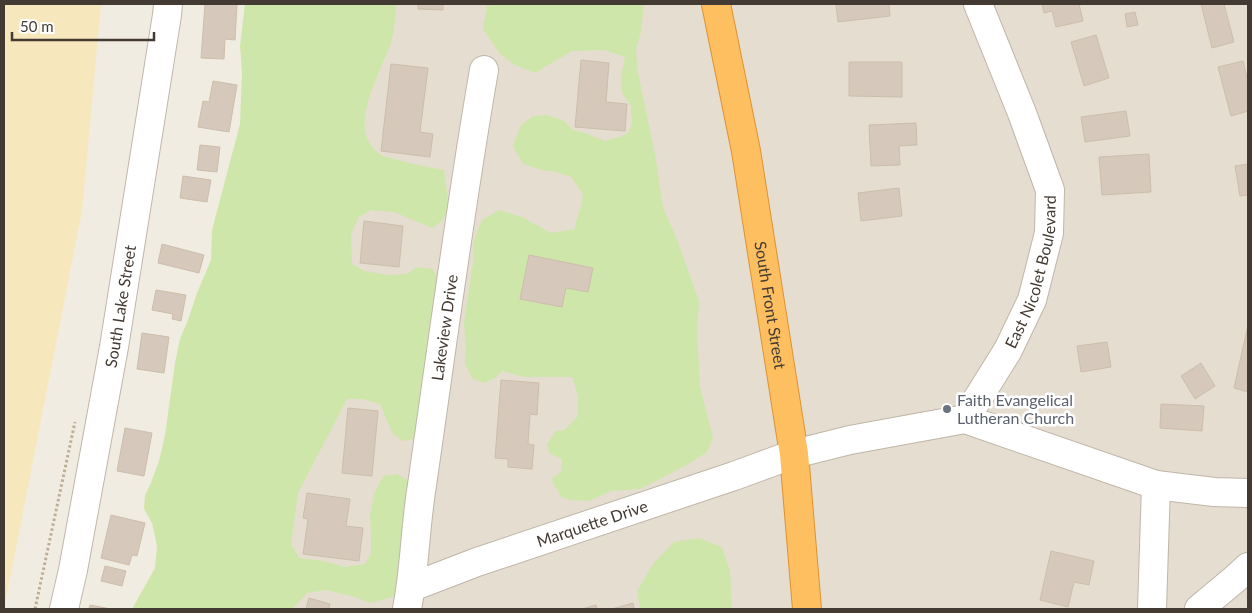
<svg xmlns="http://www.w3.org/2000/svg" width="1252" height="613" font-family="Lato,sans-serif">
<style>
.residential{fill:#e5ddd0}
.green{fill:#cfe6aa}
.sand{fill:#f7e7bd}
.building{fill:#d6c9bb;stroke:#cdbeab}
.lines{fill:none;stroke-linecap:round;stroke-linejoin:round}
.minor-casing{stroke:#bfb6a8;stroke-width:30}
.highway-casing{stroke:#dd9231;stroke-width:30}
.path{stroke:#bead96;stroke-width:3;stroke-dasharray:2.5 2.5;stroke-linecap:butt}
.minor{stroke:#fff;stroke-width:28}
.highway{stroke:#febf61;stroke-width:28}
.worship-dot{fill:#6b7280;stroke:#fff;stroke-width:2}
.labels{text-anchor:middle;stroke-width:5;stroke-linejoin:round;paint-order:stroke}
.street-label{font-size:16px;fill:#433b33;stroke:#fff}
.worship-label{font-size:16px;fill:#5b616d;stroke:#fff;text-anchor:start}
</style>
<rect width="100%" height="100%" fill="#f1ece2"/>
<path class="residential" d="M344,4h904v605h-1002z"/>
<path class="green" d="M245,4h151c0,9 -2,29 -5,38 -9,30 -48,88 -10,113 4,2 10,3 14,4 16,5 33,8 49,11l5,38 -7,13 -10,7 -38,-16 -23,-2 -12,7 -8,17 1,30 12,7 25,4 18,-1 9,-7 17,2 10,23 -23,137 -6,10 -11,2 -11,-8 -12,-29 -18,-5h-15l-49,94 -7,51 8,14 25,3 21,6 20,-3 6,-10v-19l-1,-20 4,-21 9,-18 14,-2 15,9 -9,104 -10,10 -23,6 -15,-6 -29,-7 -19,3 -15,16h-160l23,-41 2,-22 -5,-23 -8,-14 1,-14 5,-10 9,-24 6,-26 10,-72 5,-24 8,-19 9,-27 14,-33 1,-30 28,-106 2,-52 -2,-26z
M491,4h153l-3,28 -5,18 2,23 17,81 8,53 15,35 21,59 -2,30 3,56 13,51 -6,14 -20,13 -47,24 -29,2 -22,10 -19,-1 -9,-3 -10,-18 10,-7 1,-13 -13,-6 -2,-9 9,-13 8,-1 14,-14v-20l-6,-19h-48l-22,-6 -7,7 -11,5 -12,-5 -7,-14 1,-17 -2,-25 9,-59 1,-23 8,-20 17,-10 23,7 29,16 23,-4 6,-19 3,-16 -12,-17 -14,-5 -15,-2 -19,-6 -10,-17 7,-21 13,-10 14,-1 17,6 9,9 12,3 20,8 14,-4 9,-4 4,-10 -1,-17 -9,-13 -1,-17 4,-19 -21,-7 -32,1 -37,22 -20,-8 -16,-12 -16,-24 4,-23z
M699,538l23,9 8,24 2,38h-92l-3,-18 16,-27 21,-22z"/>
<path class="sand" d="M4,4h97l-19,207 -78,398z"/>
<path class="building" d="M205,4h32l-2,36 -10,-1 -1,20 -23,-1z
M418,4h25v6l-25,-1z
M836,4h53l1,12 -52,6z
M1042,4h37l4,17 -27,6 -4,-16 -8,2z
M1201,4h23l10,38 -22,6z
M1135,12l3,13 -11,2 -2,-13z
M1096,35l13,43 -25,8 -13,-44z
M581,60l28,3 -3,39 21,2 -2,27 -50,-4z
M1243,61l5,21v29l-17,5 -13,-49z
M849,62h53v35l-53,-1z
M391,64l37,4 -8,64 13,2 -3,23 -49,-6z
M213,81l24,4 -8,47 -31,-5 5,-26 6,1z
M1126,111l4,25 -45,6 -4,-25z
M916,123l1,22 -18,1 1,19 -29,1 -2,-41z
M200,145l20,2 -3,25 -20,-2z
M1149,154l2,38 -49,3 -3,-38z
M1248,164v31l-8,1 -5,-30z
M183,176l28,4 -4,22 -27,-4z
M899,188l3,28 -41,5 -3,-28z
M364,221l39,5 -4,41 -39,-4z
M162,244l42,11 -5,18 -41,-10z
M529,255l64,13 -5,24 -22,-4 -4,19 -42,-8z
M156,290l30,5 -5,26 -9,-2 1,-5 -21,-4z
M1248,325v67l-14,-4z
M142,333l27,4 -5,36 -27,-4z
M1107,342l4,25 -30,5 -4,-26z
M1201,363l14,23 -20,13 -14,-23z
M501,380l38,3 -2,32 -7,-1 -2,30 6,1 -2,24 -24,-2v-8l-13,-1z
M1161,404l43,2 -2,25 -42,-3z
M348,408l30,3 -6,65 -30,-3z
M125,428l27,5 -8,43 -27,-5z
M307,493l43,6 -4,27 17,2 -4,33 -56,-7 5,-35 -5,-1z
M111,515l34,8 -8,33 -5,-1 -3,10 -28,-7z
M1051,551l43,10 -5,24 -15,-3 -6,25 -28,-7z
M105,566l21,5 -4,15 -21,-5z
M309,598l21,6 -1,5h-23z
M633,603l1,6h-22z
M90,605l21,4h-22z
M596,605l1,4h-15z"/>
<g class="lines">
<g class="minor-casing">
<g id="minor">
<path id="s1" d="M965,419l43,-69 24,-50 17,-67 1,-43 -28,-77 -44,-109"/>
<path id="s2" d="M412,587l65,-25 257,-86 60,-22 56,-14 115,-21 191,66 58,7 34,1"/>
<path id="s3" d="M64,609l9,-39 41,-223 53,-332 1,-11"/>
<path id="s4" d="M407,609c8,-41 8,-82 15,-124 20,-138 38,-277 62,-415"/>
<path d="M1152,609l4,-124"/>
<path d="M1199,609l36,-30 13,-12"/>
</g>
</g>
<g class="highway-casing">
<g id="highway">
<path id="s5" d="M716,4l30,147 48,303 13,155"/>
</g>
</g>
<path class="path" d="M35,609l40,-187"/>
<use href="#minor" class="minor"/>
<use href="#highway" class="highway"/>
</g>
<circle class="worship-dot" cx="947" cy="409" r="5"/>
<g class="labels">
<g class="street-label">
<text dy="6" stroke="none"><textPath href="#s1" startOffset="164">East Nicolet Boulevard</textPath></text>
<text dy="6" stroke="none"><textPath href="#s5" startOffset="306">South Front Street</textPath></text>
<text dy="6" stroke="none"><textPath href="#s3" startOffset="308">South Lake Street</textPath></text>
<text dy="6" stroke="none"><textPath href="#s4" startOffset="284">Lakeview Drive</textPath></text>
<text dy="6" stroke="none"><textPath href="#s2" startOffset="191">Marquette Drive</textPath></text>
</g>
<g class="worship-label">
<text x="957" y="406">Faith Evangelical<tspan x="957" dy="18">Lutheran Church</tspan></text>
</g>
</g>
<rect width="1252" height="613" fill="none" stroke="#433b33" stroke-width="10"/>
<path d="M12 32v8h142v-8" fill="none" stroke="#433b33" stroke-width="2.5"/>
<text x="20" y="32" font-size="15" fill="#433b33" stroke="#ffffff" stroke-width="4" paint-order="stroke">50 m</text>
</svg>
